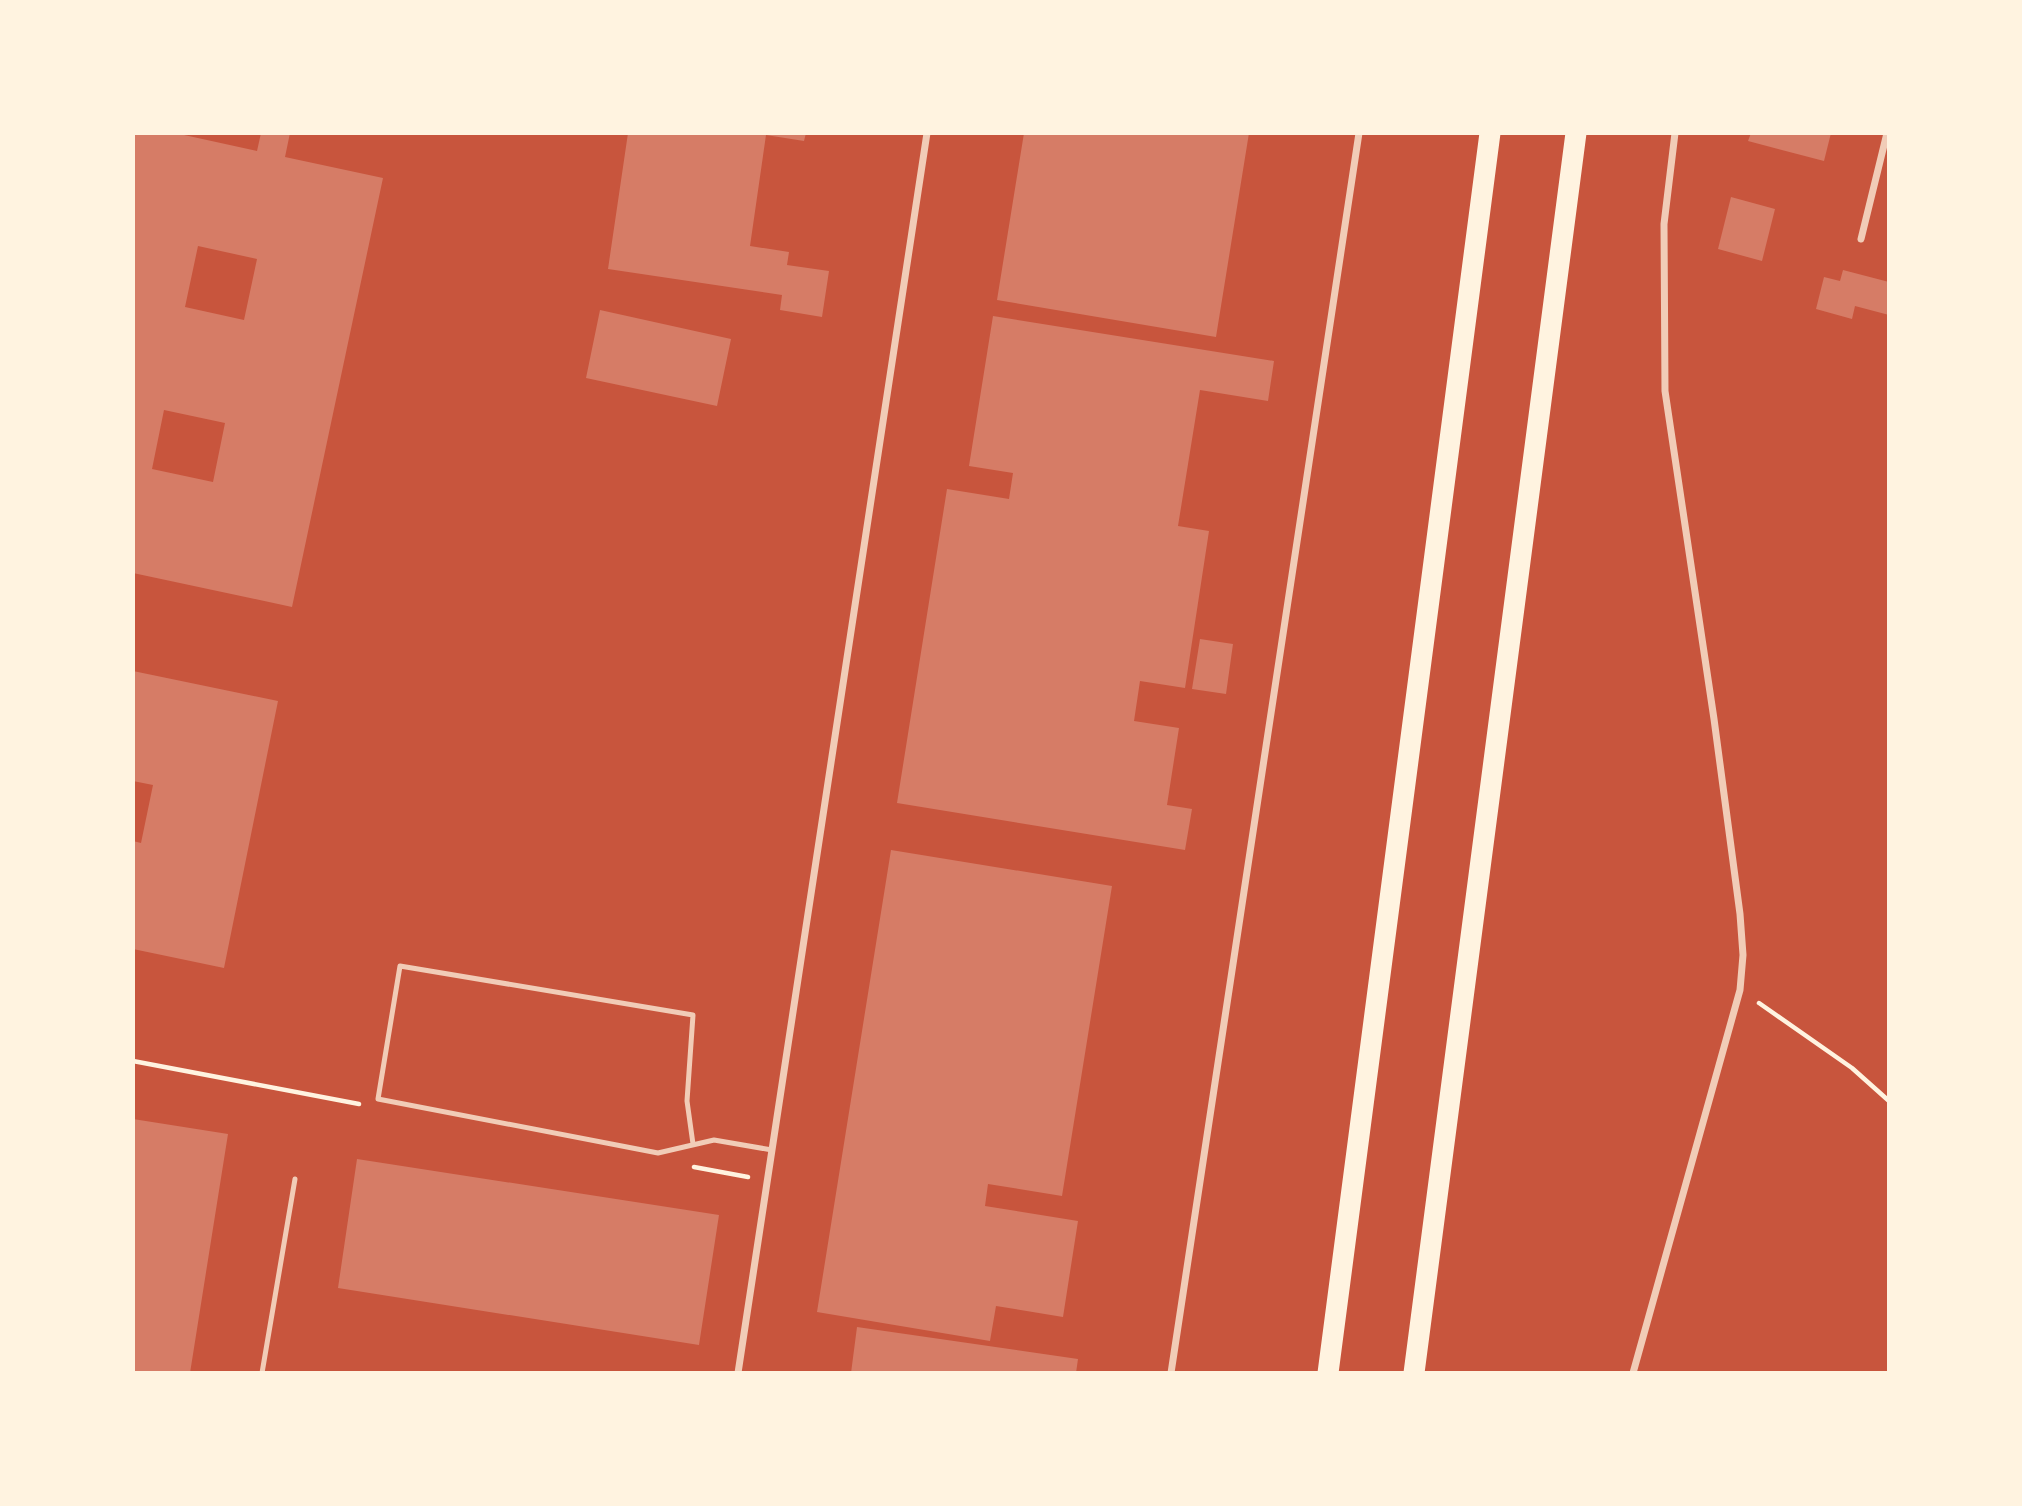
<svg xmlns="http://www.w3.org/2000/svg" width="2022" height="1506" font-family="'Noto Sans',sans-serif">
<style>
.building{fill:#d67c66;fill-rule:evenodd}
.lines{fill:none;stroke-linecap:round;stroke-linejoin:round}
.path{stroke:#fff3e0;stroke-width:4.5}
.service{stroke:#f1ccb7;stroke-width:5}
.minor{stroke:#f1ccb7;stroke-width:7}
.motorway{stroke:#fff3e0;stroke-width:21}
</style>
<rect width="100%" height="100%" fill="#c8553d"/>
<path class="building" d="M133,133h42l82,18 4,-18h29l-5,24 98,21 -91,429 -159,-34zM198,246l59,13 -13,61 -59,-13zM164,410l61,13 -12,59 -61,-13z
M628,133h178l-2,8 -38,-6 -16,111 39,6 -2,13 42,6 -7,46 -42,-7 2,-15 -174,-26z
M1024,133h225l-33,204 -219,-37z
M1751,133h80l-7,28 -76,-20z
M1731,197l44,12 -13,52 -44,-12z
M1843,270l46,12v33l-34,-9 -3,13 -36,-10 8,-32 16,4z
M600,310l131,29 -14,67 -131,-28z
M993,316l281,45 -6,40 -68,-11 -22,136 31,5 -24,157 -45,-7 -6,40 45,7 -12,77 25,4 -7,41 -288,-47 50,-314 62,10 4,-26 -44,-7z
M1200,639l33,5 -7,50 -34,-5z
M133,671l145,30 -54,267 -91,-19v-108l8,2 12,-58 -20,-4z
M891,850l221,36 -50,310 -74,-12 -3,22 93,15 -15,96 -67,-11 -6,35 -173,-29z
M133,1119l95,15 -38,239h-57z
M357,1159l362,56 -20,130 -361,-57z
M857,1327l221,32 -2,14h-225z"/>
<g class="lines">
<path class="path" d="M1759,1003l93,65 37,33
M133,1061l226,43
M694,1167l54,10"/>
<path class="service" d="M693,1144l-6,-43 6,-86 -293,-49 -22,133 280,54 56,-13 58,10
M262,1373l33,-194"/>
<path class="minor" d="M1861,239l26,-106
M738,1373l189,-1240
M1171,1373l188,-1240
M1633,1373l107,-383 3,-35 -3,-41 -26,-195 -49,-328 -1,-167 11,-91"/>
<path class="motorway" d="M1328,1373l162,-1240
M1414,1373l162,-1240"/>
</g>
<rect width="2022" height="1506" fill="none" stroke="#fff3e0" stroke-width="270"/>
</svg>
